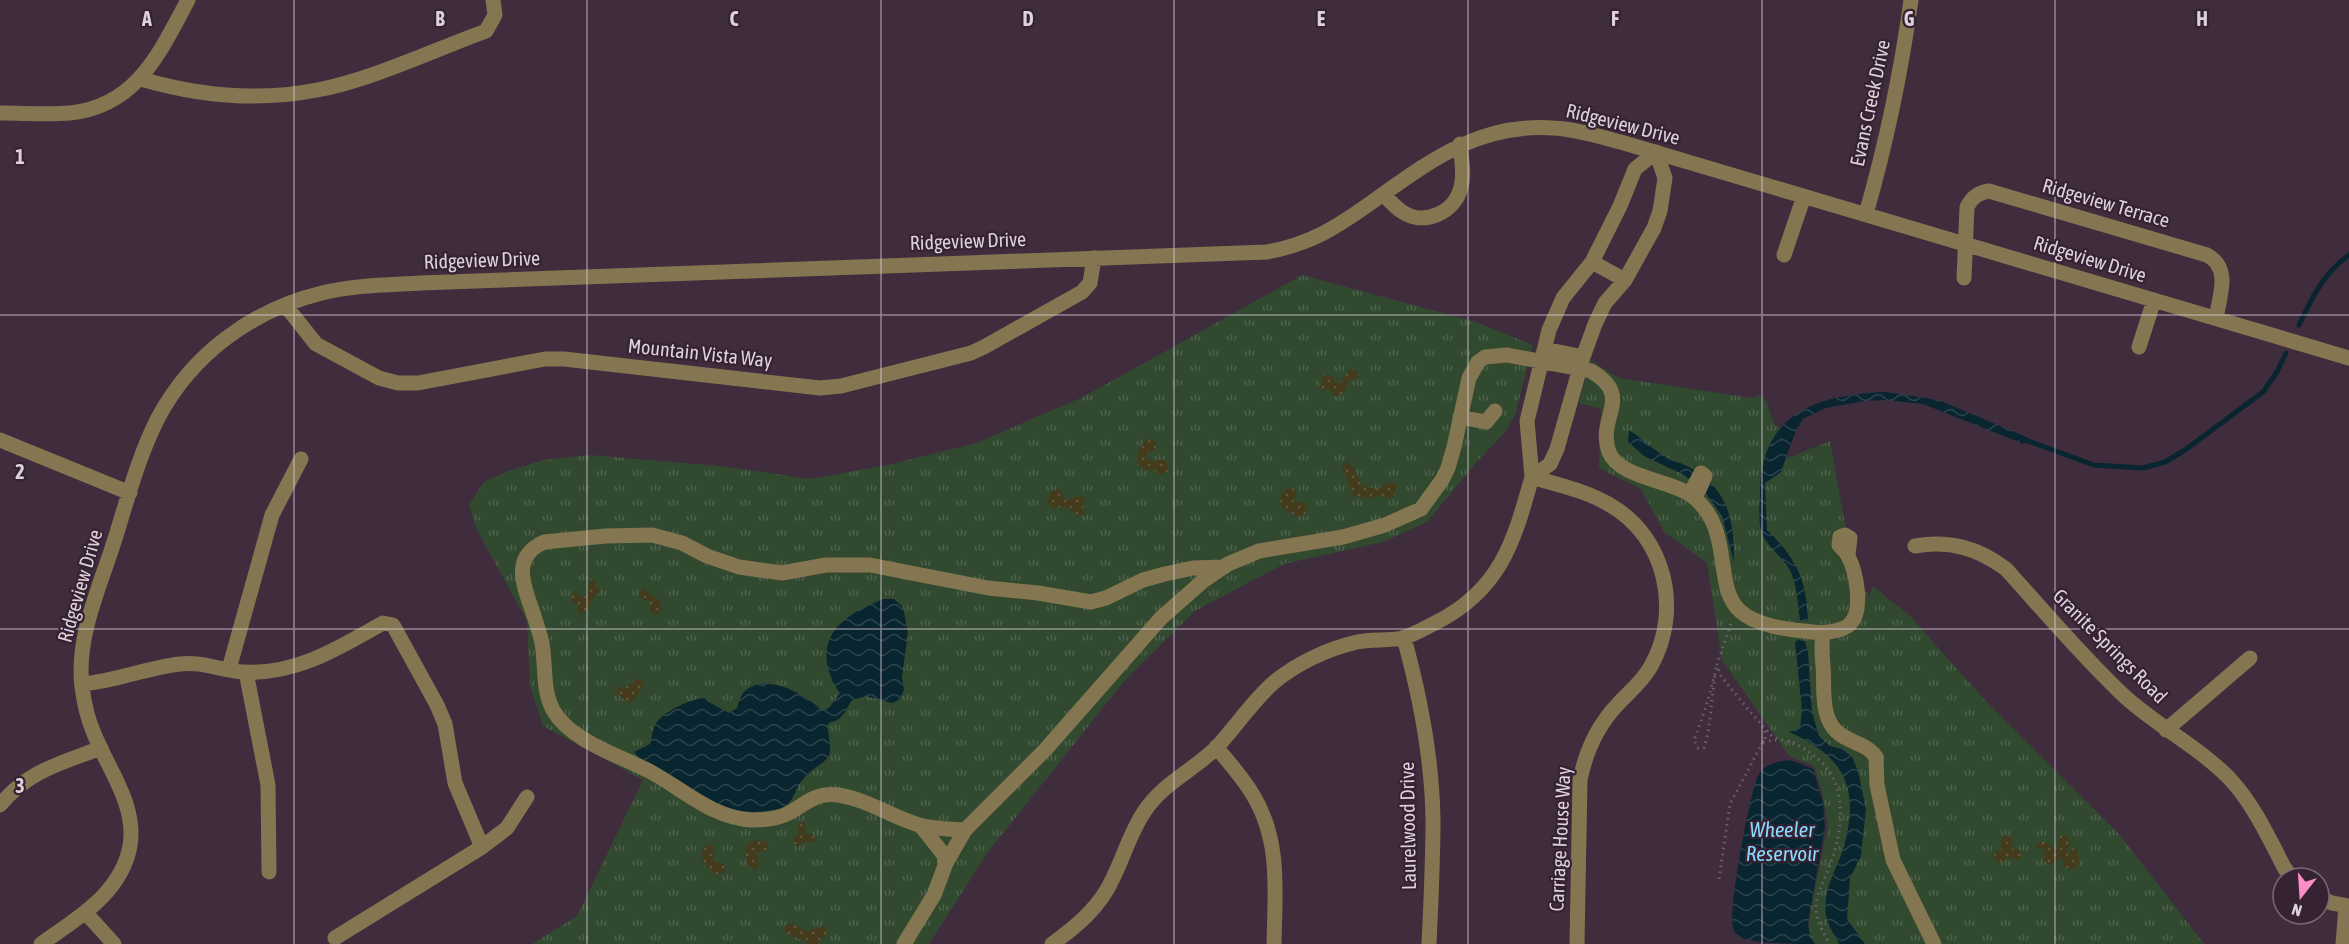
<svg xmlns="http://www.w3.org/2000/svg" width="2349" height="944" font-family="'Asap Condensed',sans-serif">
<style>
.grass{fill:url(#grass-tufts)}
.sand{fill:url(#sand-dots)}
.water{fill:url(#water-waves)}
.lines{fill:none;stroke-linecap:round;stroke-linejoin:round}
.stream{stroke:#092530;stroke-width:5}
.path{stroke:#705f6e;stroke-width:3;stroke-dasharray:1.5 4.5;stroke-linecap:butt}
.minor{stroke:#847650;stroke-width:15}
.grid{fill:none;stroke:#ddd1dc;stroke-width:1.5;stroke-opacity:0.55}
.labels{text-anchor:middle;stroke-width:4.5;stroke-linejoin:round;paint-order:stroke}
.street-label{font-size:20px;fill:#ddd1dc;stroke:#352233}
.water-label{font-size:21px;font-style:italic;fill:#88daff;stroke:#352233}
.grid-label{font-size:20px;text-anchor:middle;font-weight:bold;fill:#ddd1dc;stroke:#352233;stroke-width:4.5;stroke-linejoin:round;paint-order:stroke}
</style>
<defs>
<pattern id="grass-tufts" width="24" height="20" patternUnits="userSpaceOnUse" patternTransform="scale(1.5)"><rect width="24" height="20" fill="#31492f"/><path d="M3 7l-1-3M5 7V3M7 7l1-3M15 17l-1-3M17 17v-4M19 17l1-3" fill="none" stroke="#4e624d"/></pattern>
<pattern id="sand-dots" width="8" height="8" patternUnits="userSpaceOnUse" patternTransform="scale(1.5)"><rect width="8" height="8" fill="#433b1b"/><path d="M2 2h.1M6 6h.1" fill="none" stroke="#5e563c" stroke-width="1.8" stroke-linecap="round"/></pattern>
<pattern id="water-waves" width="16" height="10" patternUnits="userSpaceOnUse" patternTransform="scale(1.5)"><rect width="16" height="10" fill="#092530"/><path d="M0 5q4-4 8 0t8 0" fill="none" stroke="#2c444d"/></pattern>
</defs>
<rect width="100%" height="100%" fill="#3f2c3d"/>
<path class="grass" d="M1302,275l174,47 57,23 -18,70 -9,16 -30,32 -49,59 -44,20 -99,22 -89,47 -69,68 -138,173 -59,92h-397l45,-28 66,-136 -100,-54 -13,-40 -3,-65 -50,-91 -8,-25 15,-23 24,-11 35,-11 47,-5 130,11 91,13 76,-14 89,-22 107,-46z
M1590,360l29,18 133,20 7,-3 7,6 9,24 19,10 -8,21 2,2 42,-17 25,139 14,15 4,-9 37,30 72,81 138,138 84,109h-389l-7,-9 3,-28 17,-81 -6,-34 -8,-26 -25,-10 -67,-96 -15,-97 -43,-31 -23,-43 -42,-21 2,-59 -22,-6z"/>
<path class="sand" d="M1352,369l6,3v5l-9,4c-3,8 -5,13 -13,16l-7,-8 -7,1 -2,-2 2,-13 11,1 3,7 4,1 6,-10z
M1146,439l7,1 4,3 -2,7 -10,5v3l8,3 10,-2 4,4 1,8 -7,4 -9,-6 -6,1 -9,-5 2,-16z
M1348,462l7,8 7,16 15,3c8,-4 11,-9 20,-4l-2,10 -5,3 -11,-2 -9,2 -16,-2 -12,-28 2,-4z
M1059,488l6,11 4,1c5,-2 11,-6 16,-1l-2,6 2,10 -5,1 -15,-9 -13,1 -4,-5c0,-8 4,-12 11,-15z
M1289,488h4l3,3v6l-3,4 9,1 6,4 -3,9 -9,1 -15,-10c-2,-8 0,-13 8,-18z
M590,579h3l7,12 -10,11 -2,8 -4,4 -6,-2v-8l-5,-2 -3,-5 5,-5 8,5 4,-1z
M644,589l16,12 1,11 -5,3 -5,-1 -2,-13 -5,-1 -5,-5 2,-5z
M636,679h6l3,5 -13,18 -6,-1 -11,-9 2,-5h9z
M803,821l3,3 -2,10h8l3,5 -1,3h-10l-6,5 -6,-6 6,-6 -1,-10z
M2005,835l8,4 -2,9 10,3v6l-3,3 -9,-3 -10,7 -6,-6 3,-6 6,-3 -2,-8z
M2059,836h7l5,4 -4,13 1,2 5,-7 5,2 1,13 -4,7 -14,-4 3,-4 -2,-4h-3l-6,6h-5l-4,-4 1,-10 -10,-3 6,-6 5,1 9,8 3,-2z
M757,840l9,2 3,6 -2,3 -11,1 3,10 -2,8 -9,-4 -3,-15 3,-8z
M707,845l7,1 -2,14 12,4 1,6 -6,5c-9,-3 -17,-13 -18,-22z
M790,923l18,8 17,-5 3,9 -8,4 -2,5h-10c-8,-8 -20,-5 -25,-16z"/>
<path class="water" d="M1886,392l52,8 91,38 -5,6 -101,-40 -37,-4 -21,1 -39,7 -23,11 -7,11 -15,42 -16,11 2,47c29,28 40,50 41,91l-8,-1c-2,-14 -3,-32 -8,-45 -6,-17 -27,-28 -31,-45 -3,-11 -1,-26 -1,-37 0,-79 57,-99 126,-101z
M1629,430c12,8 22,18 34,25 7,6 17,7 26,12 40,22 45,53 45,95l-12,-46 -20,-28 -18,-13 -40,-19 -16,-14z
M883,599h11l9,8 5,26 -6,44 2,13 -5,10 -7,3 -26,-7 -14,4c-6,9 -10,22 -22,22l-3,3c8,41 1,29 -23,53 -9,9 -8,22 -21,29 -4,3 -12,3 -18,4 -48,8 -84,-36 -125,-52l-6,-7 16,-8c2,-5 2,-14 5,-19 7,-13 37,-27 50,-27l2,3 22,12 8,-5c2,-6 3,-12 8,-17 21,-19 62,3 77,20l7,-3 11,-15c-7,-9 -9,-15 -12,-25 -9,-39 24,-56 55,-69z
M1798,640l7,1 3,11 4,60 7,24 11,10 12,3 10,8 6,14 8,38 -5,47 -11,22 -3,41 18,25h-26c-4,-9 -12,-19 -13,-29 -4,-25 10,-43 17,-66 18,-59 2,-93 -54,-117l11,-4 2,-18 -7,-68z
M1791,760l22,9 10,33 2,25 -17,96 2,13 5,8c-16,0 -66,0 -77,-8 -2,-2 -4,-5 -5,-8 -5,-16 17,-138 26,-154 7,-11 20,-13 32,-14z"/>
<g class="lines">
<path class="stream" d="M2299,325c13,-28 25,-52 50,-70
M2020,438l74,27 49,3 22,-6 20,-12 78,-58 14,-20 9,-19"/>
<path class="path" d="M1731,624l-14,40 4,12c16,20 33,41 50,59 5,5 15,5 22,8 15,6 33,20 40,35 13,26 7,63 -4,89 -5,15 -14,27 -13,43 1,12 8,24 14,34
M1715,676c-4,24 -4,49 -11,72h-6l-4,-8 12,-33 11,-41
M1763,742l13,-2
M1719,879l11,-75 35,-66v-9"/>
<path class="minor" d="M141,79c58,17 115,23 176,11 54,-10 117,-40 169,-59l9,-16 -2,-15
M0,113c23,0 47,2 70,0 67,-7 90,-61 118,-113
M1656,152l9,26 -5,33 -6,17 -29,52 -20,23 -10,21 -12,33 -26,92 -7,15 -18,13 -5,-56 22,-91 14,-32 29,-36 28,-56 15,-37z
M1383,194c6,6 11,12 18,17 22,16 54,2 60,-24 4,-13 0,-29 -1,-43
M1866,214c20,-70 35,-141 45,-214
M1784,255l20,-59
M1592,262l33,18
M1964,278l3,-71c5,-10 11,-14 22,-16l218,64c24,13 13,40 9,63
M285,305l31,39 63,34 19,5h20l127,-24h19l256,29 21,-2 130,-33 13,-6 98,-55 8,-9 4,-25
M2139,347l15,-47
M1545,349l38,8
M1460,417l26,5 9,-11
M0,440l130,53
M1701,473l4,3 -6,14 -9,4z
M1915,546c35,-6 63,2 91,23 38,42 75,86 116,125 33,31 76,52 108,85 24,26 39,59 55,90l8,9
M1848,555l2,-17 -5,-3 -5,2 -1,8c3,3 7,7 9,11 8,15 16,54 2,68 -6,6 -19,8 -27,9 -2,12 -1,21 0,33 2,22 -4,54 18,69 12,8 27,10 35,22l1,28 16,75 41,84
M1404,638c16,58 28,121 29,181 0,42 -2,84 -4,125
M229,669l43,-154 29,-56
M246,672l22,113 1,87
M82,684c33,-3 64,-16 98,-20 22,-3 42,7 63,8 53,3 96,-24 140,-49l10,2 44,80 8,19 10,59 27,64
M2166,730l84,-72
M1216,747c13,15 27,31 37,48 28,46 22,97 21,149
M0,805c28,-34 61,-42 101,-57
M921,826l23,29 1,9
M965,830c-15,-1 -31,-1 -46,-5 -27,-8 -53,-26 -81,-30 -22,-3 -31,8 -49,18 -11,6 -24,7 -36,7 -39,-1 -69,-30 -102,-48 -30,-16 -81,-31 -98,-62 -11,-21 -7,-45 -11,-67 -2,-9 -5,-18 -8,-27 -9,-28 -25,-58 10,-74l62,-6 46,-1 30,8 25,13 32,11 21,3 22,3 44,-8h44l118,23 50,5 53,9 15,-4 37,-18 22,-6 28,-6 31,-1
M2319,898l13,5 17,3
M85,912l29,32
M335,938l147,-91 25,-19 20,-31
M41,944c36,-26 80,-50 89,-98 7,-42 -23,-78 -37,-115 -6,-14 -9,-29 -11,-44 -6,-49 17,-98 32,-145 13,-41 24,-85 44,-124 34,-64 94,-108 164,-125 32,-8 66,-8 99,-10l846,-31c44,-8 70,-25 105,-50 58,-41 106,-79 181,-74 24,1 48,9 71,15l725,215
M904,944l30,-49 12,-32 19,-33 80,-80 116,-132 42,-37 25,-17 31,-13 84,-14 42,-12 36,-16 21,-29 6,-12 6,-21 15,-69 9,-16 7,-5 22,-2 84,16c44,26 5,46 18,81 10,26 63,28 83,44 43,33 20,89 48,115 20,18 58,19 83,22
M1052,944c24,-17 49,-38 61,-66 11,-22 17,-45 31,-66 18,-28 48,-41 71,-63 20,-21 35,-45 57,-65 23,-20 55,-35 85,-42 15,-3 31,-1 45,-4 12,-3 23,-10 33,-15 66,-33 79,-82 97,-146 26,8 55,14 78,28 56,32 72,106 41,161 -8,15 -21,25 -33,38 -21,22 -32,46 -38,76l-3,164
M2343,944l3,-38"/>
</g>
<path class="grid" d="M294,0v944M587,0v944M881,0v944M1174,0v944M1468,0v944M1762,0v944M2055,0v944M0,315h2349M0,629h2349"/>
<g class="labels">
<g class="street-label">
<text transform="translate(1870 103) rotate(-78)" y="7">Evans Creek Drive</text>
<text transform="translate(1623 124) rotate(14)" y="7">Ridgeview Drive</text>
<text transform="translate(2106 203) rotate(16)" y="7">Ridgeview Terrace</text>
<text transform="translate(968 241) rotate(-2)" y="7">Ridgeview Drive</text>
<text transform="translate(2090 259) rotate(17)" y="7">Ridgeview Drive</text>
<text transform="translate(482 260) rotate(-2)" y="7">Ridgeview Drive</text>
<text transform="translate(700 353) rotate(6)" y="7">Mountain Vista Way</text>
<text transform="translate(80 586) rotate(-74)" y="7">Ridgeview Drive</text>
<text transform="translate(2110 646) rotate(45)" y="7">Granite Springs Road</text>
<text transform="translate(1408 826) rotate(-91)" y="7">Laurelwood Drive</text>
<text transform="translate(1560 839) rotate(-87)" y="7">Carriage House Way</text>
</g>
<g class="water-label">
<text x="1782" y="837">Wheeler<tspan x="1782" dy="24">Reservoir</tspan></text>
</g>
</g>
<g class="grid-label">
<text x="147" y="26">A</text>
<text x="440" y="26">B</text>
<text x="734" y="26">C</text>
<text x="1028" y="26">D</text>
<text x="1321" y="26">E</text>
<text x="1615" y="26">F</text>
<text x="1909" y="26">G</text>
<text x="2202" y="26">H</text>
<text x="20" y="164">1</text>
<text x="20" y="479">2</text>
<text x="20" y="793">3</text>
</g>
<g transform="translate(2301 896) rotate(197)"><circle r="28" fill="#352233" stroke="#786877" stroke-width="1.5"/>
<path d="M0-4.5L10 22L0 15L-10 22Z" fill="#fa8fc6"/>
<text y="-9" font-size="16" font-weight="bold" text-anchor="middle" fill="#ddd1dc">N</text>
</g>
</svg>
